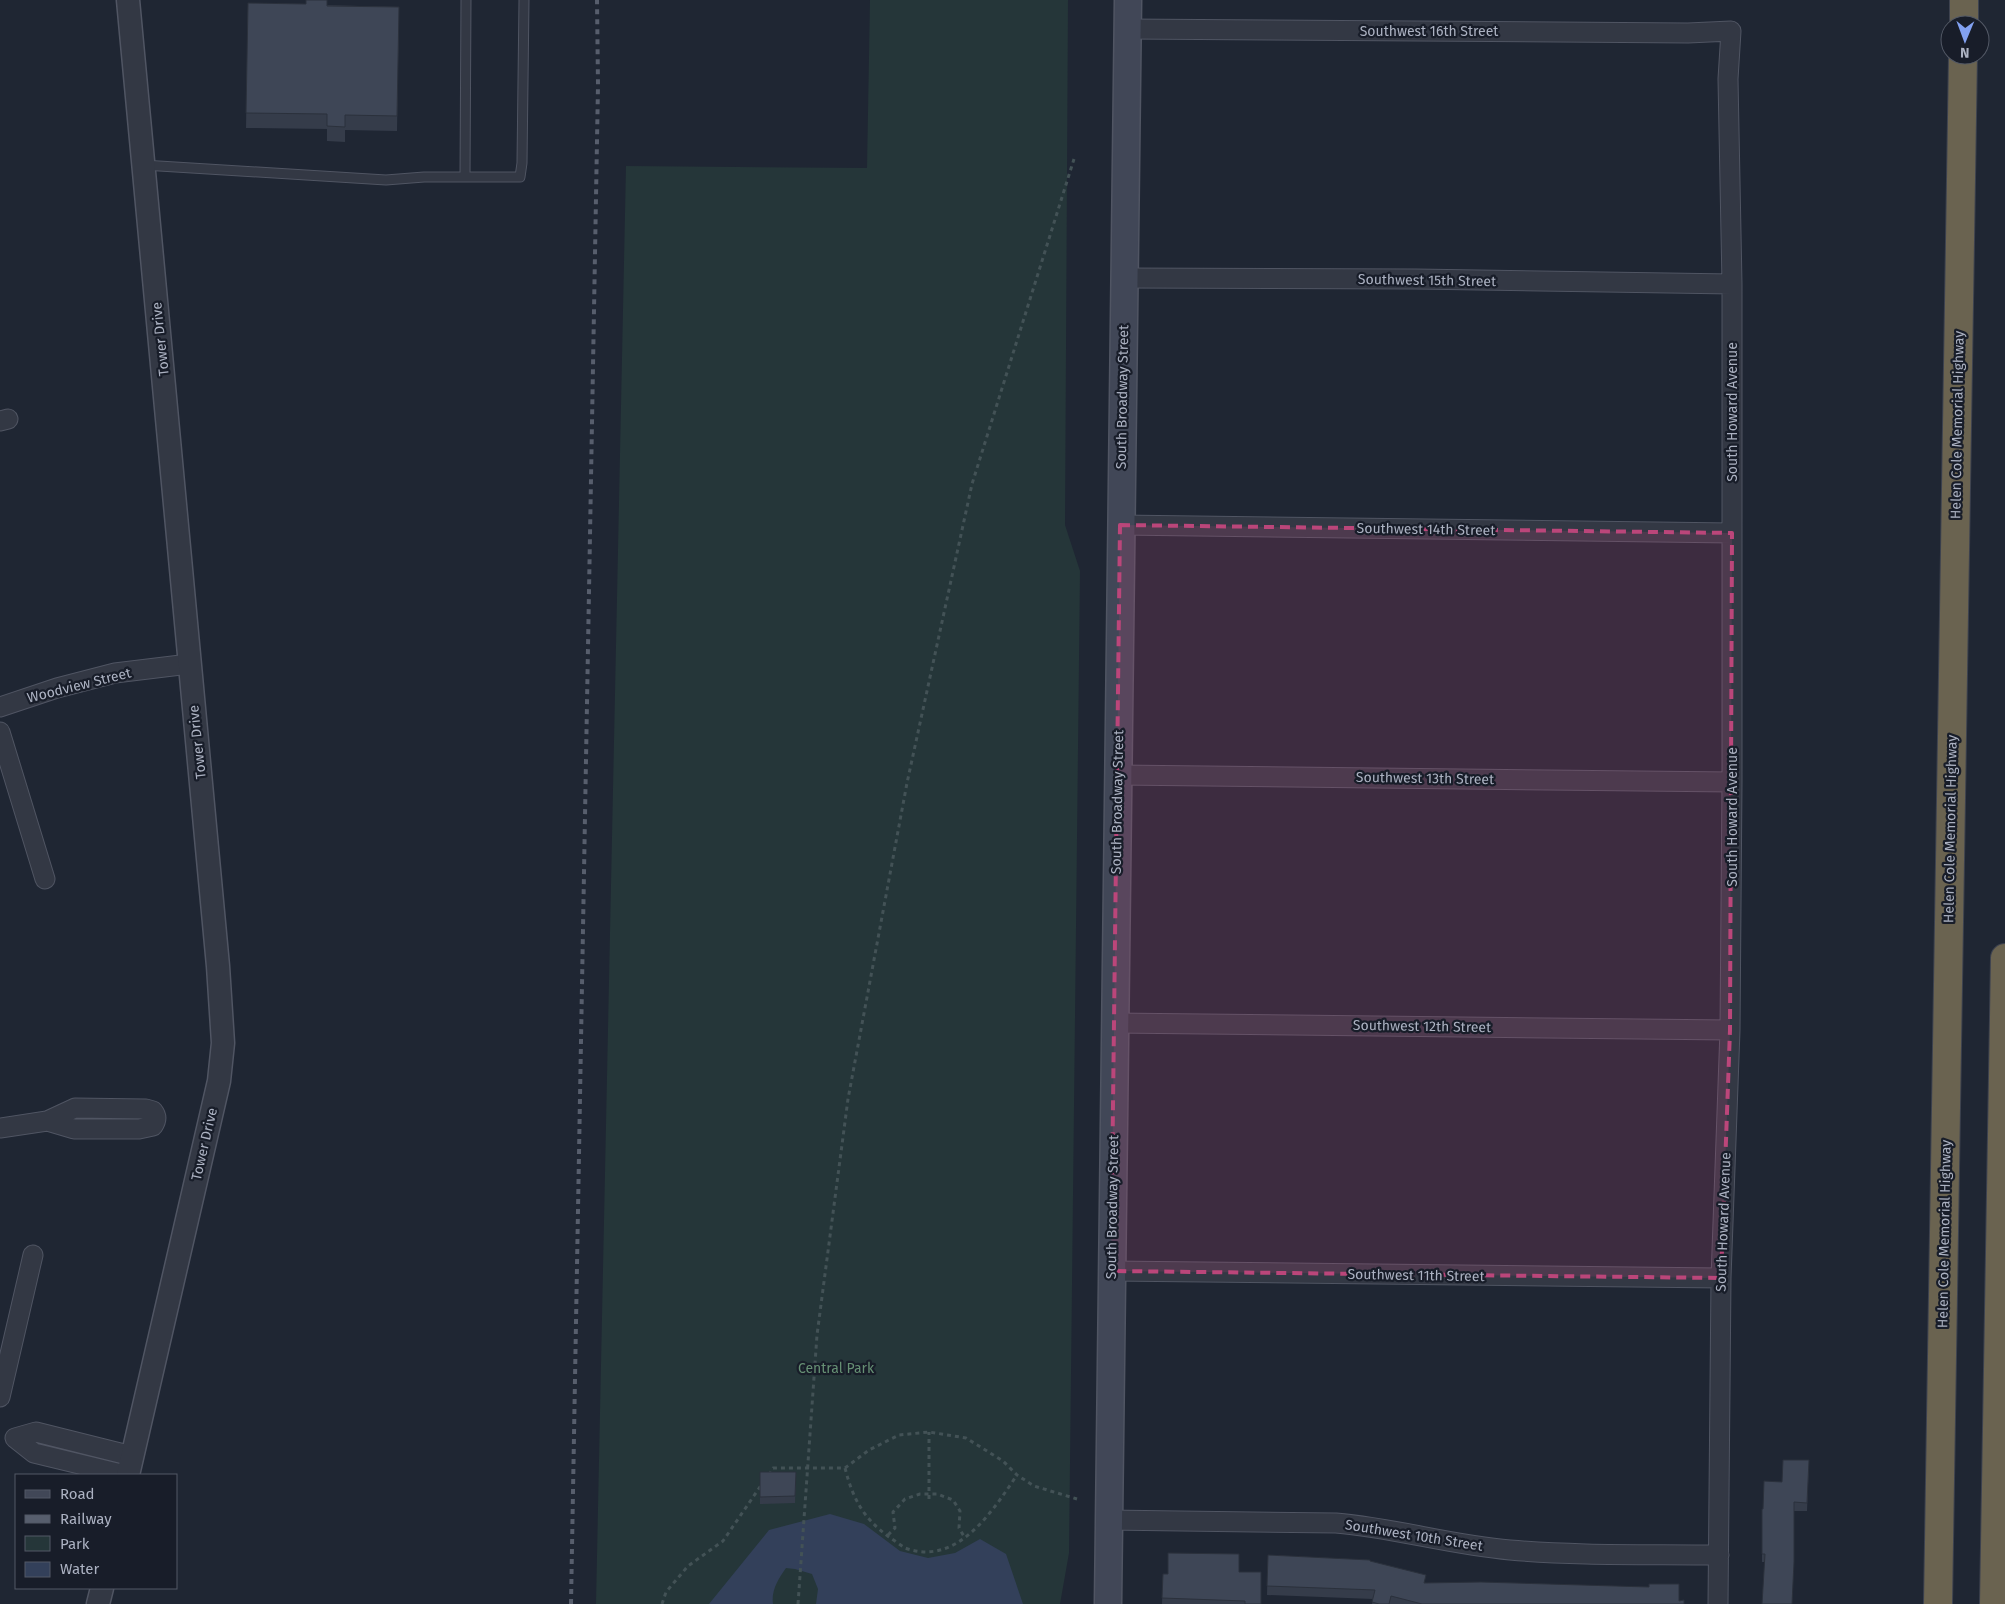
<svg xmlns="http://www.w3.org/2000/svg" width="2005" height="1604" font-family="'Fira Sans',sans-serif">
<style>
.green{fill:#253639}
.water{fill:#33405a}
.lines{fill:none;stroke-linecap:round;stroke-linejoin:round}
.service-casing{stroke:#505563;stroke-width:11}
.minor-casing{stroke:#505563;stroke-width:21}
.tertiary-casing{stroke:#505563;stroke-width:25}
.secondary-casing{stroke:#505563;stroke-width:29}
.motorway-casing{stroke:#3d424f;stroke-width:30}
.path{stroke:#435256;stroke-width:3;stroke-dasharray:4 4;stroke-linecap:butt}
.service{stroke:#333844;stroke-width:9}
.minor{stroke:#333844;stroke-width:19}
.tertiary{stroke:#333844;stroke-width:22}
.secondary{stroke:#414757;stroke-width:26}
.motorway{stroke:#6a6350;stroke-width:28}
.rail{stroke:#575e6d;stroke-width:4;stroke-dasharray:5 5;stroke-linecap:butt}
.wall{fill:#353c4a}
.building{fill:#3e4656;stroke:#2b313c}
.marked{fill:#bb467a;fill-opacity:0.2;stroke:#bb467a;stroke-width:4;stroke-dasharray:10 6;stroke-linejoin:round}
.labels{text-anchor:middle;stroke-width:4.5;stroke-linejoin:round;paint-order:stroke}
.street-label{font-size:14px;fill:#acb2c2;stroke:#181d29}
.park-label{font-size:14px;fill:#669074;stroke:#181d29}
</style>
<rect width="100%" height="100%" fill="#1f2633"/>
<path class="green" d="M870,0h198l-3,525 15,46 -11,982 -9,51h-464l30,-1438 241,2z"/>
<path class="water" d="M830,1514l34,10 36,27 28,7 27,-5 25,-14 26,15 17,50h-207l2,-15 -6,-15 -17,-5 -9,-1c-8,11 -15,23 -13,36h-64l60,-74z"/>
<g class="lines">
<g class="service-casing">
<path id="service" d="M143,165l243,15 38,-3h96l2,-14 2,-163
M465,177l1,-177"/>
</g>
<g class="minor-casing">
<path id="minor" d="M1127,29l561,4 43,-2 -3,48 4,205v498l-2,248 -9,248 -3,326
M1123,278l293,1 316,5
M0,421l8,-2
M1120,525l612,8
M0,707l57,-19 58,-15 74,-9
M0,732l45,147
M1118,775l614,7
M1114,1023l616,7
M0,1128l47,-7 28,-13 71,1 7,2c4,5 4,9 0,15l-14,3h-65l-27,-8
M1111,1271l610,7
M0,1397l33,-142
M125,1475l-91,-22 -19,-15 21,-6 96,24
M1108,1520l228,3c59,5 115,22 174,27 69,6 140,4 209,5"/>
</g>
<g class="tertiary-casing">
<path id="tertiary" d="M128,0l90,966 5,77 -4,38 -91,394
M98,1604l4,-16"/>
</g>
<g class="secondary-casing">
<path id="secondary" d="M1108,1604l20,-1604"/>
</g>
<g class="motorway-casing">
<path id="motorway" d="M1964,25v-25
M1938,1604l25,-1549
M1994,1604l11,-646"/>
</g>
<path class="path" d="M845,1468c8,31 18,50 44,69 5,3 11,8 16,11 52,19 87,-36 112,-73
M769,1475l4,-7h72l24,-18 30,-15 30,-3 37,6 37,23 14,14 17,11 43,13
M929,1499v-67
M888,1535l7,-7 -2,-16 12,-13 15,-5h17l16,6 7,11 -1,17 6,10
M662,1604l4,-12 22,-26 35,-25 39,-57
M798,1604l19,-269 31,-236 59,-316 65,-299 102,-325"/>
<use href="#service" class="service"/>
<use href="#minor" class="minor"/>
<use href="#tertiary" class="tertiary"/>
<use href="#secondary" class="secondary"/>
<use href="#motorway" class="motorway"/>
<path class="rail" d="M571,1604l27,-1519 -1,-85"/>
</g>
<path class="wall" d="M248,3l151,4 -2,124 -52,-1v12l-18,-1v-12l-81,-1z
M1809,1460l-2,51h-13v60l-30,-9h-2v-53h1l19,-27z
M760,1472h36l-1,31 -35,1z
M1268,1555l102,6 56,22 253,18 5,3h-312l1,-5 -106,-4z
M1239,1572l22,32h-99l1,-30z"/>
<path class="building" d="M306,0h21v6l72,1 -2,109 -52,-1v12l-18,-1v-12l-81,-1 2,-110 58,1z
M1783,1460h26l-2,43 -13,-1v60l-2,42h-30l3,-50h-3v-45h1l1,-28 18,1z
M760,1472h36l-1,24 -35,1z
M1168,1553l71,1v18h22v32h-16v-3l-83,-3 1,-24h5z
M1268,1555l102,5v1l56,14 -2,8 57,-1 168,5v-3h30v17l5,-1v4h-262l-31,-8 -2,8h-10l-7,-2 3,-12 -108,-4z"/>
<path class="marked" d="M1120,525l612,8 -2,497 -9,248 -610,-7z"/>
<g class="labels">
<g class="street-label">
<text x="1429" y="36">Southwest 16th Street</text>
<text transform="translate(1427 280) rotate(1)" y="5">Southwest 15th Street</text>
<text transform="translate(160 339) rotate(-96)" y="5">Tower Drive</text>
<text transform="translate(1122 397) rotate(-89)" y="5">South Broadway Street</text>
<text transform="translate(1732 412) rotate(-90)" y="5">South Howard Avenue</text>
<text transform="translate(1957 425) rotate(-89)" y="5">Helen Cole Memorial Highway</text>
<text transform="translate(1426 529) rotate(1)" y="5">Southwest 14th Street</text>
<text transform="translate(79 685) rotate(-14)" y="5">Woodview Street</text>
<text transform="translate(197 742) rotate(-96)" y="5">Tower Drive</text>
<text transform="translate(1425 778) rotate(1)" y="5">Southwest 13th Street</text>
<text transform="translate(1117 802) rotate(-89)" y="5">South Broadway Street</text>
<text transform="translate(1732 817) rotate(-90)" y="5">South Howard Avenue</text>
<text transform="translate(1950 829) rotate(-89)" y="5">Helen Cole Memorial Highway</text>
<text transform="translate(1422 1026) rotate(1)" y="5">Southwest 12th Street</text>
<text transform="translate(204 1144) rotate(-77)" y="5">Tower Drive</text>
<text transform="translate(1112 1207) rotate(-89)" y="5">South Broadway Street</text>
<text transform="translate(1723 1222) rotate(-88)" y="5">South Howard Avenue</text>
<text transform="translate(1944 1234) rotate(-89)" y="5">Helen Cole Memorial Highway</text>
<text transform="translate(1416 1275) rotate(1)" y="5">Southwest 11th Street</text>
<text transform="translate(1414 1535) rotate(9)" y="5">Southwest 10th Street</text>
</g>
<g class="park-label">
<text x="836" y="1373">Central Park</text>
</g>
</g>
<rect x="15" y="1474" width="162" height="115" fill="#181d29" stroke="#535966"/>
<rect x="25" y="1490" width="25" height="8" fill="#414757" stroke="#535966"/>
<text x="60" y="1499" font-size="15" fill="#acb2c2">Road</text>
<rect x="25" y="1515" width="25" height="8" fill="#575e6d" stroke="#535966"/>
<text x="60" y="1524" font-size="15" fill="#acb2c2">Railway</text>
<rect x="25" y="1536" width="25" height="15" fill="#253639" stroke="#535966"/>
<text x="60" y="1549" font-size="15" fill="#acb2c2">Park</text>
<rect x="25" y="1562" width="25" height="15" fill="#33405a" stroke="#535966"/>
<text x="60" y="1574" font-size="15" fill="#acb2c2">Water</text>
<g transform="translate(1965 40) rotate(181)"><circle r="24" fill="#181d29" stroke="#535966"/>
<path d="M0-4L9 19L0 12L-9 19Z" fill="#82a1f1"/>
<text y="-8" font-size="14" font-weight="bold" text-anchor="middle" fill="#acb2c2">N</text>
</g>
</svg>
